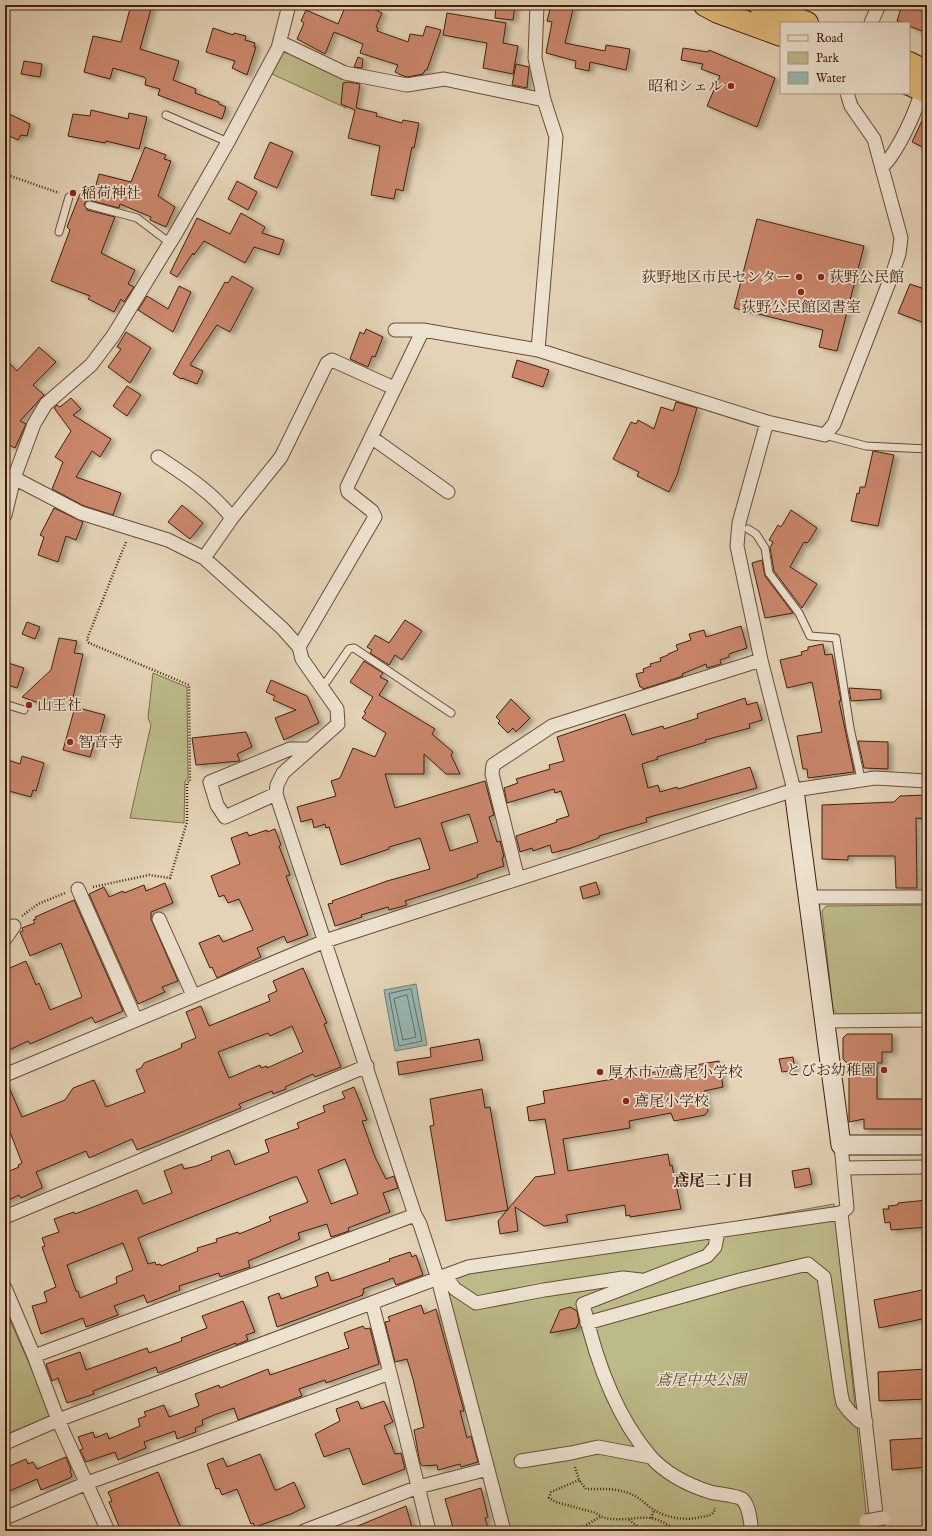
<svg xmlns="http://www.w3.org/2000/svg" width="932" height="1536" font-family="'IM FELL English','Noto Serif JP',serif">
<style>
.green{fill:#bcba88;stroke:#7e6c4a}
.water{fill:#96b7b3;stroke:#747a70}
.lines{fill:none;stroke-linecap:round;stroke-linejoin:round}
.shore{stroke:#6c6b60;stroke-width:1}
.building{fill:#cb876c;stroke:#411f0c;fill-rule:evenodd;filter:url(#shadow)}
.lane-casing{stroke:#6a4c36;stroke-width:9}
.street-casing{stroke:#6a4c36;stroke-width:15}
.secondary-casing{stroke:#411f0c;stroke-width:21}
.highway-casing{stroke:#411f0c;stroke-width:24}
.path{stroke:#411f0c;stroke-width:2.5;stroke-dasharray:1 2;stroke-linecap:butt}
.lane{stroke:#ede2d0;stroke-width:7}
.street{stroke:#ede2d0;stroke-width:13}
.secondary{stroke:#ede2d0;stroke-width:19}
.highway{stroke:#e2ba7b;stroke-width:22}
.street-bridge-casing{stroke:#6a4c36;stroke-width:15;stroke-linecap:butt}
.street-bridge{stroke:#ede2d0;stroke-width:13}
.poi-dot{fill:#8f2418;stroke:#ede2d0;stroke-width:1.5}
.labels{text-anchor:middle;stroke-width:3.5;stroke-linejoin:round;paint-order:stroke}
.poi-label{font-size:15px;fill:#411f0c;stroke:#ede2d0;text-anchor:start}
.park-label{font-size:15px;font-style:italic;fill:#60462b;stroke:#ede2d0}
.neighbourhood-label{font-size:16px;font-weight:bold;fill:#411f0c;stroke:#ede2d0}
</style>
<defs>
<filter id="shadow"><feDropShadow dx="4.5" dy="2.5" stdDeviation="2" flood-color="#0004"/></filter>
</defs>
<rect width="100%" height="100%" fill="#e4d3b6"/>
<filter id="stains"><feTurbulence type="fractalNoise" baseFrequency=".005" numOctaves="4"/><feColorMatrix values="0 0 0 0 .2 0 0 0 0 .09 0 0 0 0 .02 0 0 0 .5 -.17"/></filter>
<radialGradient id="worn" r=".72"><stop offset=".6" stop-color="#630" stop-opacity="0"/><stop offset="1" stop-color="#630" stop-opacity=".3"/></radialGradient>
<path class="green" d="M282,51h4l65,28 -5,29 -74,-34z
M153,673l34,14 1,92 -3,2 -1,42 -54,-5 21,-93 -3,-7z
M927,905v108l-88,2 -6,-5 -11,-99 4,-5z
M834,1204l34,327h-358l-64,-247 26,-14z
M5,1309l47,106 -47,20z"/>
<path class="water" d="M416,984l11,61 -32,6 -11,-61z"/>
<g class="lines">
<path class="shore" d="M411,989l11,52 -23,5 -10,-52z
M407,995l9,42 -13,3 -9,-41z"/>
</g>
<path class="building" d="M131,5h21l-12,44 39,12 -6,19 23,9 -1,4 24,9v2l7,3 -4,12 -64,-24 2,-6 -15,-4 1,-6 -2,-2 -31,-9 -3,11 -26,-7 9,-36 28,6z
M346,5h27l-1,3 10,5 -6,14 2,1 -1,3 31,11 2,-8 13,2 3,-10 15,4 -14,40h-2l-2,4 -16,3 -6,-2 -6,-3 3,-7 -38,-12 3,-9 -29,-12 -9,22 -28,-15 7,-16 -3,-2 5,-11 32,14z
M496,5h19l-2,15 -18,-2z
M551,5h23l-9,38 40,8 1,-6 24,4 -4,21 -36,-8 -1,9 -14,-3 1,-7 -30,-8 6,-31 -5,-1z
M902,5h25v28l-18,-7v-3l-12,-2z
M447,13l59,10 -3,20 15,3 -5,28 -30,-6 4,-25 -44,-8z
M213,28l20,7 1,-2 12,3 -1,4 10,3 -1,4h2l-9,28 -15,-7 3,-7 -29,-9z
M683,48l25,4 1,-2 66,28 -18,49 -50,-21 13,-30 -19,-7 2,-5 -22,-4z
M358,57l5,2 -1,9 -8,-1z
M24,61l18,3 -2,13 -19,-3z
M516,64l13,3 -2,21 -15,-3z
M348,82l12,2 -4,24 21,5 -1,3 26,7 1,-3 16,3 -5,25 -2,-1 -9,44 -7,-2 -2,10 -23,-4 9,-49 -32,-8 7,-28 -14,-6 2,-21z
M91,110l37,9 1,-6 18,4 -8,32 -33,-8 -1,2 -37,-7 5,-22 17,2z
M927,110v39l-15,-7z
M5,112l25,12 -3,12 -6,-1 -3,5 -13,-6z
M270,142l23,10 -16,36 -23,-10z
M145,147l21,8 -2,4 7,2 -13,35 17,11 -9,20 -16,-7 1,-3 -31,-13 -1,4 -31,-8 -4,4 3,6 28,7 -14,36 34,17 -7,14 6,3 -10,15 -3,-3 -7,13 -26,-13 2,-3 -39,-15 19,-51 -3,-3 13,-33 12,5 7,-25 32,8z
M237,181l20,11 -9,18 -20,-11z
M241,213l24,14 -3,6 22,7 -5,15 -25,-8 -9,16 -41,-22 -10,14 -1,-2 -16,24 -7,-4 27,-55 33,16z
M757,219l107,27 -27,105 -18,-4 4,-17 -89,-22z
M232,276l21,12 -23,44 -13,-7 -27,40 13,6 -6,13 -15,-6 -1,1 -8,-5 52,-92 3,1z
M910,284l17,6v34l-29,-11z
M179,286l12,6 -18,40 -35,-22 9,-14 21,13z
M366,329l17,8 -8,20 -3,-1 -4,11 -18,-8 10,-27 4,2z
M126,332l25,16 -21,35 -22,-16 13,-18 -4,-2z
M39,347l17,15 -23,23 11,10 -24,26 6,3 -11,24 -10,-5v-84l12,12z
M517,360l32,10 -6,17 -31,-10z
M127,386l14,9 -14,21 -14,-10z
M71,398l10,11 -8,6 38,24 -11,18 -8,-6 -16,26 45,16 -8,22 -29,-9 -32,-17 11,-27 -8,-5 16,-26 -17,-23 3,-3 3,2z
M676,402l21,6 -20,67 -8,17 -32,-16 2,-4 -26,-13 18,-37 5,2 2,-4 16,9 7,-22 12,4z
M873,451l21,4 -16,71 -27,-5 6,-28 2,1 1,-7h5z
M182,505l21,18 -13,16 -22,-17z
M54,508l29,14 -7,18 -10,-4 -8,26 -20,-7 6,-18 -4,-2z
M791,510l26,18 -8,13 -2,2 -3,-1 -14,25 27,17 -15,24 -28,-37 -4,-23 3,-6 -4,-2 9,-15 3,2z
M762,560l3,16 28,37 -28,5 -13,-55z
M405,620l17,11 -20,29 -7,-5 -6,10 -19,-12 2,-3 -5,-3 8,-12 14,8z
M27,622l13,5 -5,12 -13,-5z
M741,626l6,22 -18,6v3l-9,3 1,4 -14,4 -1,-4 -24,10 1,2 -40,13 -1,-2h-2l-4,-13 8,-2 -1,-3 8,-3 -1,-2 11,-3 -1,-3 8,-3v-1l10,-4 -2,-5 15,-5 -2,-6 15,-4 2,7z
M59,638l18,3 -3,12 9,1 -12,52 -35,-4 -14,-5 29,-27z
M823,644l2,11 7,-1 9,47h-2l15,71 -46,6 -1,-9h-4l-6,-33 25,-4 -10,-50 -25,6 -7,-28 22,-5 -1,-3 7,-2v-3z
M364,661l19,12 -3,4 8,4 -9,14 56,34 -3,5 21,18 -2,3 9,19h-14l-22,-20v20h-39l10,34 90,-27 9,34 -5,2 8,25 3,-1 4,16 -2,1 2,8 -27,9 1,2 -16,6 -57,18 2,4 -18,5 -1,-3 -27,8 1,2 -27,9 -7,-22 5,-1 -1,-2 55,-20 43,-12 -10,-31 -31,9v2l-48,16 -12,-38 -3,1 -1,-4 -11,4 -2,-9 -11,3 -4,-15 39,-11 -5,-15 9,-3 13,-30 22,9 11,-24 -24,-15 4,-5 -2,-1 9,-15 -23,-15zM469,814l9,28 -28,9 -9,-28z
M5,662l19,6 -7,20 -12,-4z
M271,680l36,16 12,27 -35,17 -9,-22 21,-8 -23,-10 2,-4 -9,-4z
M849,688l32,2v9l-30,2z
M745,698l2,7 10,-3 5,18 -13,4 1,4 -45,12 1,2 -49,15 1,2 -16,5 6,24 10,-3 2,7 17,-5 1,2 72,-22 7,21 -111,30 1,4 -48,14v2l-28,10 -19,5 -2,-8 -17,6 -1,-3 -12,4 -4,-16 41,-14 -1,-2 13,-4 -8,-25 -6,2 -1,-4 -47,14 -3,-15 14,-5 -2,-4 34,-10 -1,-4 15,-4 -7,-24 68,-23 7,21 31,-9 1,3 34,-11 -1,-4z
M511,699l19,19 -14,14 -3,-4 -5,5 -10,-10 2,-2 -4,-4z
M75,707l30,8 -8,29 -3,-1 -4,14 -27,-7z
M246,732l6,15 -15,7 3,7 -44,4 -4,-27z
M858,741l30,1v27l-24,-1z
M22,756l22,7 -8,28 -3,-1 -2,7 -26,-7v-31l15,5z
M927,795v24l-11,-1 1,70h-21l-1,-32h-47v4l-26,-1v-54l72,-3 6,-6z
M275,829l6,16 -2,1 11,29 -4,1 22,59 -21,8 -3,-7 -27,12 4,9 -44,21 -5,-11 -2,1 -11,-25 20,-8 4,7 30,-12 -14,-31 -11,4 -4,-8 -5,2 -8,-21 29,-12 -9,-26 16,-6 2,4 18,-6v2z
M596,882l4,12 -17,5 -3,-12z
M165,883l8,20 -22,9v7l27,62 -16,6 3,5 -27,12 -49,-110 15,-7 5,10 14,-6 1,2 20,-8 2,6z
M74,900l49,111 -28,12 -3,-6 -62,27 -2,-3 -23,11v-82l21,-9 10,24 3,-2 11,27 32,-13 -21,-54 -31,13 -10,-24 3,-1 -1,-3 13,-5 -2,-3 3,-1 -1,-2z
M303,968l24,55 -3,1 17,43 -26,10 -2,-3 -28,13 1,2 -13,5 -1,-3 -33,13 2,4 -104,42 -5,-11 -43,19 -3,-7 -50,21 6,14v2l-21,10 -2,-3 -14,7v-29l14,-6 -1,-2 4,-2 -12,-31 -5,2v-51h2l15,34 43,-17 8,-12 21,-8 12,27 39,-15 -9,-22 5,-2 3,-5 33,-13 5,-3 -1,-3 15,-6 -10,-26 15,-6 8,20 61,-25 -2,-6 9,-4 -4,-10zM292,1026l11,26 -36,16v-2l-6,2 -1,-3 -31,13 -11,-26 50,-19 2,3z
M847,1034h45v18h-10v11h-5v36h50v30h-63v-10l-15,3v-57l-6,-6v-21z
M479,1039l4,21 -84,15 -2,-13 34,-5 -1,-9z
M793,1057l2,13 -13,2 -3,-13z
M719,1061l4,26 -19,4 4,20 -3,4 -31,6 -3,-8 -42,8 1,7 -67,11 5,32 100,-17 2,12 2,-1 9,44 -51,8v-2l-4,1 -1,-11 -59,10 2,7 -24,4 -29,-19 3,24 -18,3 -2,-13 37,-44 20,-3 -10,-55 -16,2 -2,-14 18,-4 -2,-12z
M354,1087l13,33 -5,1 13,36 11,22 8,-3 4,12 -15,5 7,19 -42,16 1,3 -18,6 -4,-13 -29,9 2,6 -52,22 2,6 -30,10 -1,-4 -40,13 1,4 -33,13 -3,-8 -30,11 4,9 -32,12 -3,-9 -42,16 -9,-28 15,-4 -3,-10 12,-5 -14,-40 3,-1 -3,-8 17,-6 -5,-13 20,-7 1,2 62,-24 6,14 29,-11 -8,-22 18,-7 2,5 13,-3 15,-6 -1,-3 18,-7 6,15 34,-13 -4,-12 34,-12 -2,-5 28,-11 -2,-6 22,-8 -3,-6zM345,1159l13,35 -27,10 -13,-34zM294,1177h3l11,25 -39,15 2,4 -32,13 -1,-2 -22,7 1,3 -20,6 1,3 -37,15 -1,-2 -4,1 -1,-3 -7,2 -10,-26zM123,1243l10,27 -17,7 1,6 -37,15 -2,-7h-2l-9,-26z
M482,1089l3,19 5,-1 18,103 -62,11 -16,-95 4,-1 -4,-26z
M809,1168l3,16 -17,4 -3,-17z
M927,1200v27l-36,3 -1,-8 -5,1 -2,-14h6l-1,-3 10,-1v-2z
M410,1252l2,5 4,-2 7,20 -27,10 -3,-7 -30,11 1,4 -2,1 1,1 -86,32 -9,-30 11,-4 2,6 37,-13 -3,-9 13,-5 3,9 8,-2 51,-18 -1,-2z
M927,1289v29l-48,10 -5,-28z
M243,1301l12,31 -9,3 2,5 -12,5v-2l-78,30 -2,-6 -63,24 1,3 -27,9 -9,-25 -6,3 -6,-17 34,-12 6,18 61,-22 2,5 33,-12 -1,-3 26,-10 -5,-12z
M421,1305l3,9 12,-5 28,102h-4l7,27 4,-2 7,26 -17,5 -1,-3 -22,6 -1,-5 -15,1 -2,-3 -6,-33 10,-3 -11,-48 -6,-20 -12,3 -10,-40 5,-1 -2,-4z
M570,1307l7,4 2,11 -3,6 -26,5 10,-23z
M363,1326l2,3 5,-1 9,36 -53,19 -1,-3 -26,9 3,7 -64,24 -4,-12 -20,7 -12,5 1,5 -8,3 1,4 -19,7 -2,-8 -31,11 2,6 -28,12 -3,-8 -29,10 -6,-12 3,-1 -5,-12 15,-5 2,6 12,-5 2,6 31,-13 -2,-7 8,-3 -2,-4 20,-7 5,12 30,-11 -4,-12 24,-9 1,3 48,-19 2,6 79,-27 -5,-15z
M927,1369v30l-48,2 -1,-29z
M358,1401l3,8 23,-8 9,21 -9,4 11,28 6,-1 4,16 -42,16 -14,-37 -25,9 -9,-23 25,-13 -4,-12z
M927,1438v29l-35,3 -2,-30z
M260,1454l15,36h2l17,-8 11,25 -14,7 -36,13 -2,-4 -2,1 -14,-35 -15,6 -3,-7 -3,1 -9,-25 16,-6 4,9z
M66,1457l5,13 -1,1 2,5 -2,2 -29,12 -4,-11 -32,14v-25l21,-9 2,5 5,-2 4,7z
M158,1472l24,59h-61l-12,-29 3,-1 -4,-9z
M481,1488l7,29 -3,1 4,13h-35l-9,-32z
M406,1506l7,25h-65v-1z"/>
<g class="lines">
<g class="lane-casing">
<path id="lane" d="M166,115l62,27
M89,205l48,13 33,25
M59,232l10,-35
M825,435l41,11 61,3
M748,529l8,5 9,14 4,25 30,40 11,23 26,2 14,90 11,51
M321,686l6,-5 22,-32 5,-1 97,65
M5,704l19,6"/>
</g>
<g class="street-casing">
<path id="street" d="M537,5l-2,53 9,42 12,37 -18,213
M871,23l8,-18
M280,42l65,31 62,12 37,-6 100,21
M882,167c16,-15 35,-57 40,-78
M395,330h28
M767,422l-28,101 -2,23 24,114 33,130
M371,437l77,55
M158,457c26,17 55,36 74,61
M14,478l67,35 87,27 36,18 78,70 17,19 3,12 35,50 1,15 -55,49 -6,12 -1,9 139,421 -381,141
M5,515l9,-37 20,-54 12,-20 45,-39 22,-29 63,-103 52,-91 50,-94 11,-43
M204,558l28,-40 49,-61 46,-94 5,-3 62,28
M299,647l76,-130 -3,-6 -24,-19 -1,-5 76,-157 115,20 229,72 58,13 9,-11 59,-152 6,-18 2,-16 -27,-99 -23,-33 -4,-13
M276,794l-51,23 -8,-12 -7,-23 80,-33h20
M518,879l-26,-105 1,-9 59,-39 209,-66
M78,889l58,131
M809,897h118
M159,919l34,76
M5,939l9,-13
M825,1021l102,-1
M5,1075l320,-134 469,-151 81,-12 52,3
M841,1145l6,63 -6,5
M843,1168l84,-1
M415,1215l5,9 18,55 66,252
M5,1217l362,-151
M718,1231l-3,16 -8,9 -124,48c12,53 31,110 67,152 15,17 38,29 60,36 7,2 26,3 32,7 8,7 8,23 10,32
M445,1276l10,13 21,14 68,-13 79,-12 18,2
M5,1288l29,68 24,64 50,111
M372,1303l18,70
M587,1323l153,-43 68,-16 16,13 17,117 2,9 6,8 10,10 7,1
M5,1443l53,-23 410,-153 373,-54 37,318
M521,1461l50,-8 27,-6 53,10
M5,1518l82,-35 303,-110 39,158
M304,1531l114,-44 70,-18"/>
</g>
<g class="secondary-casing">
<path id="secondary" d="M794,790l47,355h86"/>
</g>
<g class="highway-casing">
<path id="highway" d="M705,5l13,7 63,23
M760,5l47,18
M909,63l18,9
M909,84l18,8"/>
</g>
<path class="path" d="M5,174l54,19
M93,887l56,-12 21,3 17,-56v-39l3,-2 -1,-96 -100,-42 -2,-4 39,-97
M22,916l16,-12 27,-11
M575,1467l4,13 7,9c14,0 29,-1 42,4 10,3 15,9 23,15 14,10 34,13 50,9 7,-1 13,-2 14,-9
M579,1480l-28,12 -2,6 7,4 40,11c14,12 37,3 54,5 10,1 19,8 28,13
M651,1518l3,-8
M629,1520l15,11
M576,1531l24,-14"/>
<use href="#lane" class="lane"/>
<use href="#street" class="street"/>
<use href="#secondary" class="secondary"/>
<use href="#highway" class="highway"/>
<g class="street-bridge-casing">
<path id="street-bridge" d="M866,1521l17,-3"/>
</g>
<use href="#street-bridge" class="street-bridge"/>
</g>
<g class="poi-dot">
<circle cx="731" cy="86" r="4"/>
<circle cx="73" cy="193" r="4"/>
<circle cx="799" cy="277" r="4"/>
<circle cx="821" cy="277" r="4"/>
<circle cx="801" cy="292" r="4"/>
<circle cx="29" cy="705" r="4"/>
<circle cx="70" cy="742" r="4"/>
<circle cx="884" cy="1070" r="4"/>
<circle cx="600" cy="1072" r="4"/>
<circle cx="626" cy="1101" r="4"/>
</g>
<g class="labels">
<g class="poi-label">
<text x="723" y="91" text-anchor="end">昭和シェル</text>
<text x="81" y="198">稲荷神社</text>
<text x="791" y="282" text-anchor="end">荻野地区市民センター</text>
<text x="829" y="282">荻野公民館</text>
<text x="801" y="312" text-anchor="middle">荻野公民館図書室</text>
<text x="37" y="710">山王社</text>
<text x="78" y="747">智音寺</text>
<text x="876" y="1075" text-anchor="end">とびお幼稚園</text>
<text x="608" y="1077">厚木市立鳶尾小学校</text>
<text x="634" y="1106">鳶尾小学校</text>
</g>
<g class="park-label">
<text x="701" y="1385">鳶尾中央公園</text>
</g>
<g class="neighbourhood-label">
<text x="713" y="1186">鳶尾二丁目</text>
</g>
</g>
<rect width="932" height="1536" fill="none" stroke="#e4d3b6" stroke-width="20"/>
<rect x="6" y="6" width="920" height="1524" fill="none" stroke="#411f0c" stroke-width="2"/>
<rect x="10" y="10" width="912" height="1516" fill="none" stroke="#411f0c"/>
<rect x="780" y="22" width="130" height="72" fill="#ede2d0" stroke="#a89482"/>
<rect x="788" y="35" width="20" height="6" fill="#ede2d0" stroke="#a89482"/>
<text x="816" y="42" font-size="12" fill="#411f0c">Road</text>
<rect x="788" y="52" width="20" height="12" fill="#bcba88" stroke="#a89482"/>
<text x="816" y="62" font-size="12" fill="#411f0c">Park</text>
<rect x="788" y="72" width="20" height="12" fill="#96b7b3" stroke="#a89482"/>
<text x="816" y="82" font-size="12" fill="#411f0c">Water</text>
<rect width="100%" height="100%" filter="url(#stains)"/>
<rect width="100%" height="100%" fill="url(#worn)"/>
</svg>
